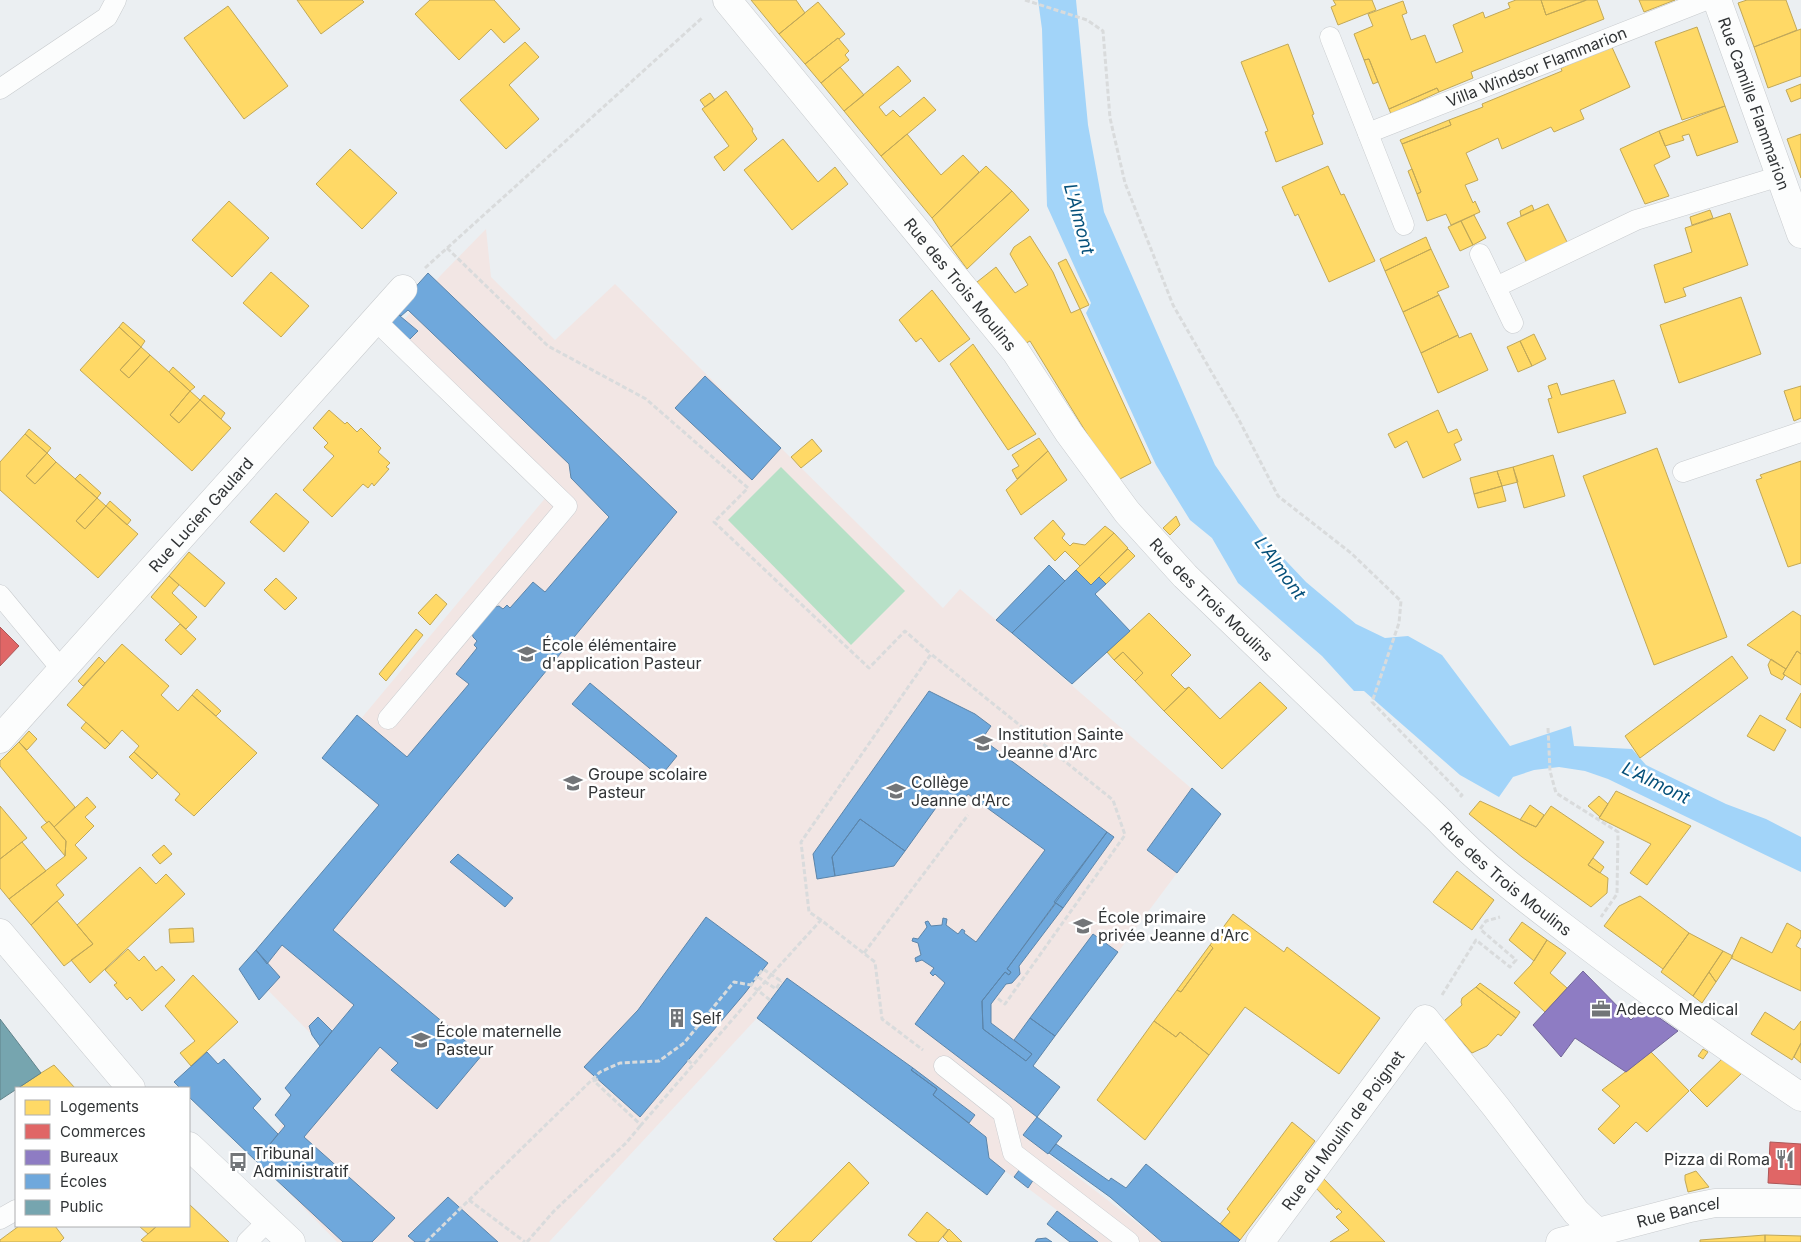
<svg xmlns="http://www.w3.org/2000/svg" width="1801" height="1242" font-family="Inter,sans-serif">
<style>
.education{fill:#f2e6e4}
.green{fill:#b6e0c6}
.water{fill:#a2d4f9}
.homes{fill:#ffd966;stroke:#c1a858}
.shops{fill:#e06666;stroke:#ac5758}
.offices{fill:#8e7cc3;stroke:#726699}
.schools{fill:#6fa8dc;stroke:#5c85aa}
.public{fill:#76a5af;stroke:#61838b}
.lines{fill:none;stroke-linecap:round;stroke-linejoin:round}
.lane-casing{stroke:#c8cbce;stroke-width:21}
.street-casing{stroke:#c8cbce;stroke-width:29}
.secondary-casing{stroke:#c8cbce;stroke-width:29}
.path{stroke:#d9dbdc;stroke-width:3;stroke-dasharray:5 2.5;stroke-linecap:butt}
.lane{stroke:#fcfdfd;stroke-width:20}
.street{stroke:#fcfdfd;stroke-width:28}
.secondary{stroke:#fcfdfd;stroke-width:28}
.path-bridge{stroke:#d9dbdc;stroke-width:3;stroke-dasharray:5 2.5;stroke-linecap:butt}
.labels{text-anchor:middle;stroke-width:5;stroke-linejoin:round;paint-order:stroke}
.street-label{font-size:16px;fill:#313436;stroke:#fff}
.poi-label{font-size:16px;fill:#313436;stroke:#fff;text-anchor:start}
.water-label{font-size:18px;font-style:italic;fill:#05507a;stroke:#fff}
</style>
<rect width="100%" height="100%" fill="#ebeff2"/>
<path class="education" d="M486,229l5,48 64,63 60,-56 328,324 17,-19 261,225 -188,252 27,21 -37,48 139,107h-63l-94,-71 -18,24 -230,-177 -208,224h-212l-77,-79 65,-115 -79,-80 134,-159 -51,-52 218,-261 -162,-153 56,-68z"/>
<path class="green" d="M781,467l124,124 -54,54 -123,-125z"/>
<path class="water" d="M1038,0h38l12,125 16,87 111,253 53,77 38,40 50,42 29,14 23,-2 34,19 68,91 61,-20 3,20 58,3 14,16 80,39 40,15 35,18v35l-193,-93 -23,-8 -26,-4 -25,3 -21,7 -14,20 -39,-22 -96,-84h-10l-32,-35 -84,-73 -26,-45 -22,-18 -34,-55 -70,-152 5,-10 -44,-97 -5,-177z"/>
<path class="homes" d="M297,0h65l2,2 -43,32z
M430,0h64l26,29 -16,14 -13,-14 -32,31 -44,-46z
M751,0h45l9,13 -26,21z
M1333,0h39l4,10 -38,15 -7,-18 5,-2z
M1516,0h25l5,15 41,-15h10l7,19 -133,53 2,6 -34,14 -2,-4 -48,21 -20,-50 -5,1 -10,-26 19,-8 -5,-12 35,-13 4,12 -5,2 9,25 14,-5 11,28 27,-11 -10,-27 30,-13 2,6 25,-10 -2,-5z
M1541,0h45l-40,15z
M1639,0h36l-31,12z
M1747,0h39l11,30 -43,17 -16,-44z
M818,2l27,32 -6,5 -1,-1 -33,26 -26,-30z
M228,6l60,80 -44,33 -60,-81z
M1697,27l28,79 -43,14 -27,-78z
M1801,29v47l-33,12 -14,-41z
M838,38l11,13 -4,4 4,5 -28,23 -16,-19z
M525,42l14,15 -30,28 30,34 -33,30 -46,-49z
M1288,44l26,70 -2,1 11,29 -47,18 -11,-30 3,-1 -27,-69z
M1611,45l19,42 -50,23 4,9 -30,13 -3,-5 -49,22 -4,-11 -32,15 12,27 -13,5 8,18 2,-2 5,11 -29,13 -5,-11 -19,7 -10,-27 4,-2 -19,-48 49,-19 -2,-5 34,-13 -1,-3 80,-33 -1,-3z
M1369,59l9,23 -5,2 -9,-24z
M898,66l13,15 -32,26 7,9 7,-6 7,7 24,-20 12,13 -55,46 -37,-45z
M840,67l24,28 -20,16 -23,-28z
M1801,84v14l-10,4 -5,-12z
M1437,88l2,4 -48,22 -2,-5z
M726,91l27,38 -1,2 5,8 -33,32 -10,-14 15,-11 -27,-37z
M710,93l5,7 -10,7 -5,-7z
M1725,106l13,36 -41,14 -8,-22 -7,2 2,4 -19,6 -6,-15z
M1449,120l2,5 -49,19 -2,-4z
M1659,131l11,26 -16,8 15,31 -24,8 -25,-55z
M907,134l34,41 22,-20 16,17 -47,46 -51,-62z
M1801,134v44l-14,-39z
M783,139l35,43 17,-15 13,17 -56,46 -48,-60z
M350,149l47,44 -35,36 -46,-45z
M986,166l26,25 -61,56 -19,-29z
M1328,166l13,29 3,-1 31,67 -46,21 -31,-68 -3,2 -13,-29z
M1412,169l9,23 -4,2 -9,-23z
M1012,191l17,19 -62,59 -16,-22z
M229,201l40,37 -37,39 -40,-37z
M1548,204l20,40 -41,19 -20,-40z
M1532,205l2,5 -13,6 -1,-5z
M1710,210l3,8 -21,7 -2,-8z
M1730,213l18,52 -65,23 3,8 -21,7 -11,-38 38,-13 -7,-24z
M1474,215l12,23 -13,7 -12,-24z
M1461,221l12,24 -13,6 -12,-24z
M1030,236l23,36 18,41 9,-4 71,154 -35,18 -86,-140 -11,6 -42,-65 19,-15 19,26 13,-8 -18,-31 4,-7z
M1426,237l5,12 -46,22 -5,-12z
M1431,249l18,38 -12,5 2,3 -36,17 -18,-41z
M1066,259l23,46 -9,4 -22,-46z
M271,272l38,34 -28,31 -38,-34z
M932,290l38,49 -31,23 -18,-24 -5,4 -17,-22z
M1439,295l19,40 -37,18 -18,-41z
M1741,297l20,57 -82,29 -19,-58z
M123,322l22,19 -4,6 -22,-20z
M119,327l22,20 -21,23 9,8 21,-23 40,36 -20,24 9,8 21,-23 31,28 -39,43 -112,-101z
M1471,333l17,37 -50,23 -17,-40 37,-18 1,3z
M1534,334l12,25 -14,7 -12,-25z
M1520,341l12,25 -14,6 -11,-25z
M973,344l63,90 -28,16 -58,-86z
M141,347l9,8 -21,23 -9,-8z
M173,367l22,20 -5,4 -21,-19z
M1614,380l12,33 -68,20 -10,-34 4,-1 -4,-12 9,-3 4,12z
M1801,386v32l-7,3 -10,-30z
M190,391l10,9 -21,23 -9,-8z
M204,395l21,18 -4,6 -21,-19z
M329,410l16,14 2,-2 10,10 4,-4 20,20 -3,4 12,11 -4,4 3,2 -15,17 -2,-3 -4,5 -5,-4 -31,33 -29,-27 31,-34 -10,-9 4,-4 -15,-15z
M1438,410l10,23 9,-4 5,11 -8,4 7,16 -38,18 -16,-37 -12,7 -7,-14z
M29,429l22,19 -4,5 -22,-19z
M25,434l22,19 -21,23 9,8 21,-22 41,36 -21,23 9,8 21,-23 32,28 -40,44 -98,-88v-28z
M1039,438l9,13 -31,28 -5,-9 7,-4 -7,-11z
M812,439l10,12 -21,17 -10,-11z
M1657,448l70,189 -73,28 -71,-189z
M1048,451l19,29 -46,35 -15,-25z
M47,453l9,9 -21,22 -9,-8z
M1553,455l12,41 -41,12 -11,-41z
M1801,461v102l-13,4 -32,-87 6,-2 -2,-3z
M1513,467l5,15 -16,4 -5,-15z
M1497,471l5,15 -28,8 -4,-16z
M80,474l21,19 -4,5 -22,-19z
M1502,486l4,15 -28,7 -4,-14z
M276,493l33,29 -25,30 -34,-30z
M97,498l9,8 -21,23 -9,-8z
M110,501l21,19 -4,5 -21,-19z
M1176,516l4,9 -10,10 -7,-7z
M1053,520l12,14 -3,4 8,8 3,-3 12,2 20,-19 9,7 -34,33 -15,-15 -10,10 -21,-23z
M1114,533l14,15 -37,37 -15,-15z
M1128,549l7,7 -29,28 -7,-7z
M189,552l36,31 -20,24 -36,-31z
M169,576l10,9 -7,8 25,24 -11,12 -35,-32z
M276,578l21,20 -12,12 -21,-20z
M436,594l11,10 -17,21 -12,-12z
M1793,611l8,5v38l-4,-3 -11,18 -39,-24z
M1149,613l42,42 -20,20 14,14 4,-2 -25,24 -29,-30 8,-8 -20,-21 -9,8 -7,-8z
M180,624l16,15 -15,16 -16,-15z
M416,629l7,6 -37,46 -7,-7z
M122,644l47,42 -8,9 17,16 14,-16 65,58 -63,63 -19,-16 5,-6 -46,-42 5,-6 -17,-16 -12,14 -43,-39z
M1797,651l4,3v31l-18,-11z
M1123,652l20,21 -8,8 -21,-21z
M1732,656l16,22 -108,80 -15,-22z
M99,657l6,6 -22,23 -5,-5z
M1771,659l15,10 -3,5 2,1 -3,5 -11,-6 -3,-9z
M1260,682l27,26 -65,61 -58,-58 25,-24 31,32z
M197,689l24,22 -5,5 -24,-21z
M1801,693v35l-15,-9z
M1760,715l26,15 -12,21 -27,-15z
M86,722l24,22 -5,5 -24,-21z
M29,731l8,8 -10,11 -8,-8z
M19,742l56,65 -21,20 -5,-6 -2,2 -47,-57v-5z
M134,752l24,21 -6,6 -23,-22z
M1616,791l75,35 -44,59 -17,-12 21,-29 -52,-26z
M1599,796l9,8 -8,13 -12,-11z
M87,797l9,10 -11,10 9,9 -19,19 12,13 -31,27 8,10 -33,30 -22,-26 56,-43 1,-15 -12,-14z
M1480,801l56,26 15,-21 53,36 -16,23 20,13 -1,15 -16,14 -69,-50 -53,-43z
M1530,805l14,10 -8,12 -16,-7z
M0,806l27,32 -27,21z
M49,821l17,20 -1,15 -24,-29z
M22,842l24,29 -37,28 -9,-11v-29z
M164,845l8,9 -12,10 -8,-9z
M1593,858l11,9 -4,6 -12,-8z
M140,867l16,17 10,-10 19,20 -95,89 -19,-23 22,-16 -16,-19z
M1457,871l37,29 -22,30 -39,-28z
M1640,896l49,37 -26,36 -59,-43 15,-20z
M57,901l36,43 -29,22 -33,-41z
M1233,914l51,38 3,-5 93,71 -41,56 -94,-67 -36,48 -29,-23 -4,5 -22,-16 23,-31 4,2 32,-44 -3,-3z
M1522,922l25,18 -13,21 -25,-21z
M1787,923l14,8v6l-5,9 5,3v42l-70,-33 10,-21 31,16z
M193,928l1,14 -24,1 -1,-14z
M1689,933l34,18 -30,45 -32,-24z
M1547,940l19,13 -16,20 17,15 -22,24 -31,-29 17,-18z
M1210,945l3,3 -32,44 -4,-2z
M128,949l11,12 5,-5 12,15 6,-5 13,14 -33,31 -12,-14 -3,3 -13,-15 3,-2 -12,-13z
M1723,951l10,5 -17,26 -7,-10z
M1709,972l7,10 -14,21 -9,-7z
M193,975l45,47 -47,44 -11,-13 15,-12 -30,-35z
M1480,983l40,29 -4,6 -40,-31z
M1476,987l40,31 -15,18 -3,-2 -11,12 -15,7 -28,-32 18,-16 -1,-3 1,-4z
M1765,1012l29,18 7,-9v22l-9,17 -41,-26z
M1154,1021l22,16 4,-5 29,23 -64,85 -48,-40z
M1801,1043v20l-7,-6z
M1703,1049l5,3 -5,7 -5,-3z
M1651,1052l38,39 -42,41 -11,-10 -22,22 -16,-15 22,-23 -18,-16z
M1723,1058l20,14 -36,35 -17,-17z
M54,1065l21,23h-57l23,-15z
M1292,1122l23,19 -75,99 -20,-16 10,-12 -3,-3z
M849,1162l20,21 -58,59h-34l-4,-3z
M1696,1171l13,16 -21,5 -3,-12v-5z
M1322,1177l63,65h-55l19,-12 -13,-13 6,-5 -4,-4 -1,2 -23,-24z
M189,1204l40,38h-85l-3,-2 16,-14h32z
M927,1212l21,18 -10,12h-21l-9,-7z
M19,1226h36l9,12 -4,4h-60v-2z
M139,1226h18l-9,8z
M949,1229l13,13h-14l-5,-5z
M1765,1235l36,1v6h-36z
M1765,1235v7h-65v-2z"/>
<path class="shops" d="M0,627l19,19 -19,20z
M1770,1142l31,2v41l-33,-2z"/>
<path class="offices" d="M1583,971l48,49 13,-13 34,24 -52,41 -51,-34 -14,19 -28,-32z"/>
<path class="schools" d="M428,273l249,239 -344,418 149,125 -45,54 -46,-39 7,-7 -18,-16 -76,90 91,81 -23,24h-29l-87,-81 29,-35 -10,-11 16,-20 -6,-7 69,-83 -72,-60 -15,19 -11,-14 123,-145 -57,-47 35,-43 50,42 62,-73 -13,-10 21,-26 -3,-3 3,-4 -4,-4 -1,-6 19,-23 8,-2 4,3 4,-4 3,3 23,-26 12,10 64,-75 -38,-39 -2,-14 -161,-154 -7,6 -7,-5z
M394,311l24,20 -10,10 -22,-20z
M705,376l76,72 -29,32 -77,-72z
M1049,565l16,16 -53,52 -16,-13z
M1076,570l15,15 8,-8 7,7 -11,10 35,37 -58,53 -60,-51z
M590,683l87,73 -17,21 -88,-73z
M929,691l46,23 16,12 -9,13 125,93 -100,137 4,3 -2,3 -4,-3 -23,29 1,28 43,32 6,-7 -18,-14 16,-22 25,18 -22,30 27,21 -23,30 -122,-93 30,-41 -10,-9 -2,2 -3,-3 4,-5 -12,-8 -6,2 -1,-4 6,-3 -3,-12 -6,-2 1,-3 5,1 9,-12 -2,-5 3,-1 3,5 11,-1 1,-7 4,1 -1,6 12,9 4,-5 3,2 -1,2 12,9 69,-92 -77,-56 -5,7 -13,3 -7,-6 -38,53 -45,-32 -28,38 3,19 -18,3 -4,-25z
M1192,788l29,26 -44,59 -30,-23z
M860,819l45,32 -11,15 -59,10 -3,-19z
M1107,832l7,5 -51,71 -9,-6z
M458,854l55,44 -8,9 -55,-45z
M1056,903l7,5 -44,58 1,8 -8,9 -6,1 -15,20v19l41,31 -6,7 -43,-32 -1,-28 23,-29 4,3 2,-3 -4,-3z
M706,917l62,46 -23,30 -105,124 -56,-50 54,-57z
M1093,934l25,18 -63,84 -25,-18z
M256,950l24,27 -21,23 -20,-31z
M787,978l126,90 -2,2 26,19 -4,6 53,42 3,21 16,13 -18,24 -230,-177z
M318,1017l14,14 -12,15 -8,-11 -3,-9z
M207,1052l11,12 6,-5 37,40 -8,9 25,26 -22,27 -67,-64v-9h-9l-6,-6z
M913,1068l62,47 -6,8 -36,-28 4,-6 -26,-19z
M1037,1117l25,19 -14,18 -25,-19z
M1056,1144l53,37 2,-3 15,10 20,-24 94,76 -2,2h-76l-52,-45 -61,-44z
M1020,1169l14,10 -6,9 -14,-11z
M448,1197l50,45h-83l-7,-6z
M1057,1211l41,31h-28l-23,-18z
M1046,1238l6,4h-17l2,-3z"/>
<path class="public" d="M0,1019l41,54 -41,27z"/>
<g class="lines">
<g class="lane-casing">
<g id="lane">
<path d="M1330,37l74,188"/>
<path d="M0,89l107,-72 9,-17"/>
<path id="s1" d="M1368,133l338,-133"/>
<path d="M1480,254l33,69"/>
<path d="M1496,287l140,-67 144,-44"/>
<path d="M375,320l192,186 -179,213"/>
<path d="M1683,472l118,-40"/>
<path d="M0,595l62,75"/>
<path d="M944,1066l59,47 10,40 116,89"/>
<path d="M0,1219l16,-9"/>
<path d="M247,1242l21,-21"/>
</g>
</g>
<g class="street-casing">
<g id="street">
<path id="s2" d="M727,0l289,352 53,81 58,79 58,64 255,245c42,45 90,81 139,118 72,55 146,107 222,158"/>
<path id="s3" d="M1717,0l84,234"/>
<path id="s4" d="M0,739l403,-450"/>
<path id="s5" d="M1260,1242l165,-223 71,88 80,105 21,20"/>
</g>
</g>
<g class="secondary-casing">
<g id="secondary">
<path d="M0,933l131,155"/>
<path d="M189,1146l102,96"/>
<path id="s6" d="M1560,1242l130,-34 25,-5h86"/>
</g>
</g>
<path class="path" d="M1025,0l62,20 16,11 7,87 15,65 48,122 65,113 40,78 73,57 50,48 -2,22 -27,79 90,93 -2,2
M447,248l101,98 98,53 102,89 -34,34 155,146 36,-37 26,23
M425,268l277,-250
M1548,728l2,43 6,22 62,39 -1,62 -16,23
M821,920l-12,-8 -8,-70 130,-188 182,146 12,35 -120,169 -9,-7
M864,953l104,-138
M758,977l18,12 5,-8
M1442,995l34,-55 34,27 6,-7 -36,-31 6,-8 14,-4
M688,1060l5,5
M598,1079l-4,2 47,44 130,-150 50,-55 54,42 7,57 41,31
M469,1200l56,42
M426,1242l174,-170 20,-9 39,-2 25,-18 50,-61 17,3
M527,1242l27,-31 72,-68 15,-18"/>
<use href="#lane" class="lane"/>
<use href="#street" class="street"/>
<use href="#secondary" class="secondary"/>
<path class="path-bridge" d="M770,1000l-19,-15 12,-16 18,12"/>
</g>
<defs>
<g id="school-bare" transform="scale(1.5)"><path d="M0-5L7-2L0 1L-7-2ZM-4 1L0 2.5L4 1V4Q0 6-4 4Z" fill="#727578" stroke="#fff" stroke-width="2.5" paint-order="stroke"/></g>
<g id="office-bare" transform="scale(1.5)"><path d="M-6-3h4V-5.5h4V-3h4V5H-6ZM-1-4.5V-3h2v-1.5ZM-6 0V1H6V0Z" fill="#727578" stroke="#fff" stroke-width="2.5" paint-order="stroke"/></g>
<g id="building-bare" transform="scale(1.5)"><path d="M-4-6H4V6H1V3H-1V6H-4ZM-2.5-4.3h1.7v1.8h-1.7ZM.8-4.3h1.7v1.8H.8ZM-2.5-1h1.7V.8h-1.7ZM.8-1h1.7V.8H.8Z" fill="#727578" stroke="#fff" stroke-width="2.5" paint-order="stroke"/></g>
<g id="restaurant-bare" transform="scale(1.5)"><path d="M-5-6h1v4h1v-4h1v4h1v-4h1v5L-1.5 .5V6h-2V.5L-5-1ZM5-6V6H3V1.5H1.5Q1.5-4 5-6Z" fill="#727578" stroke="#fff" stroke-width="2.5" paint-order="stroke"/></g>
<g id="bus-bare" transform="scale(1.5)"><path d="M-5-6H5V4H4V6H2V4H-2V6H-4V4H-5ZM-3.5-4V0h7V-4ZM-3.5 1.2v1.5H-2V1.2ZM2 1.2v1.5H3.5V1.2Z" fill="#727578" stroke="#fff" stroke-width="2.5" paint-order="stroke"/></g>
</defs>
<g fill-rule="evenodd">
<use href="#school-bare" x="527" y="654"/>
<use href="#school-bare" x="983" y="743"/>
<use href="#school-bare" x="573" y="783"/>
<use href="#school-bare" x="896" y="791"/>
<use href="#school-bare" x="1083" y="926"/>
<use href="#office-bare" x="1601" y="1009"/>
<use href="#building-bare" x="677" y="1018"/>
<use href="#school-bare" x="421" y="1040"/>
<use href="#restaurant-bare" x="1785" y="1159"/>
<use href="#bus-bare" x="238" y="1162"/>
</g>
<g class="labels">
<g class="street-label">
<text dy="6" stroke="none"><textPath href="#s1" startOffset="181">Villa Windsor Flammarion</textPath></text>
<text dy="6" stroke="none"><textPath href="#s3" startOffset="110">Rue Camille Flammarion</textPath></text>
<text dy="6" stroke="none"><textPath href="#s2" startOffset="368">Rue des Trois Moulins</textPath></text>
<text dy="6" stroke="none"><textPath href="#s4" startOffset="301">Rue Lucien Gaulard</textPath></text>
<text dy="6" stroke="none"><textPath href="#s2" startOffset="772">Rue des Trois Moulins</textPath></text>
<text dy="6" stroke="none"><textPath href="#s2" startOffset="1178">Rue des Trois Moulins</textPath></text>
<text dy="6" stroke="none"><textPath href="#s5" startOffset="139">Rue du Moulin de Poignet</textPath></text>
<text dy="6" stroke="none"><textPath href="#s6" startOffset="122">Rue Bancel</textPath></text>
</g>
<g class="poi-label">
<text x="542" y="651">École élémentaire<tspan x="542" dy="18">d'application Pasteur</tspan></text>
<text x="998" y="740">Institution Sainte<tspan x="998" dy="18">Jeanne d'Arc</tspan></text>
<text x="588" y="780">Groupe scolaire<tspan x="588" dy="18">Pasteur</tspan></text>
<text x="911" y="788">Collège<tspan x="911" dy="18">Jeanne d'Arc</tspan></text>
<text x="1098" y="923">École primaire<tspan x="1098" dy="18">privée Jeanne d'Arc</tspan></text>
<text x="1616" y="1015">Adecco Medical</text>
<text x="692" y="1024">Self</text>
<text x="436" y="1037">École maternelle<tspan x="436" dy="18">Pasteur</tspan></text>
<text x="253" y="1159">Tribunal<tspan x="253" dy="18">Administratif</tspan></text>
<text x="1770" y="1165" text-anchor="end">Pizza di Roma</text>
</g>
<g class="water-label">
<text transform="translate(1079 219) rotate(75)" y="6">L'Almont</text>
<text transform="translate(1280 568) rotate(54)" y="6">L'Almont</text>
<text transform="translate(1656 783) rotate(26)" y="6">L'Almont</text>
</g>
</g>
<rect x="15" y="1087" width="175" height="140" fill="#ffffff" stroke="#adaeaf"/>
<rect x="25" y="1100" width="25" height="15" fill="#ffd966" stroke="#adaeaf"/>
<text x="60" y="1112" font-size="15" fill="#313436">Logements</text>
<rect x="25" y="1124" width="25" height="15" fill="#e06666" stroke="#adaeaf"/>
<text x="60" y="1137" font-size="15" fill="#313436">Commerces</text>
<rect x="25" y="1150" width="25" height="15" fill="#8e7cc3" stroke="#adaeaf"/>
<text x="60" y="1162" font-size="15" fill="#313436">Bureaux</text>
<rect x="25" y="1174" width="25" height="15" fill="#6fa8dc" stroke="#adaeaf"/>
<text x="60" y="1187" font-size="15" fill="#313436">Écoles</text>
<rect x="25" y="1200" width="25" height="15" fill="#76a5af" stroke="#adaeaf"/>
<text x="60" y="1212" font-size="15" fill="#313436">Public</text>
</svg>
